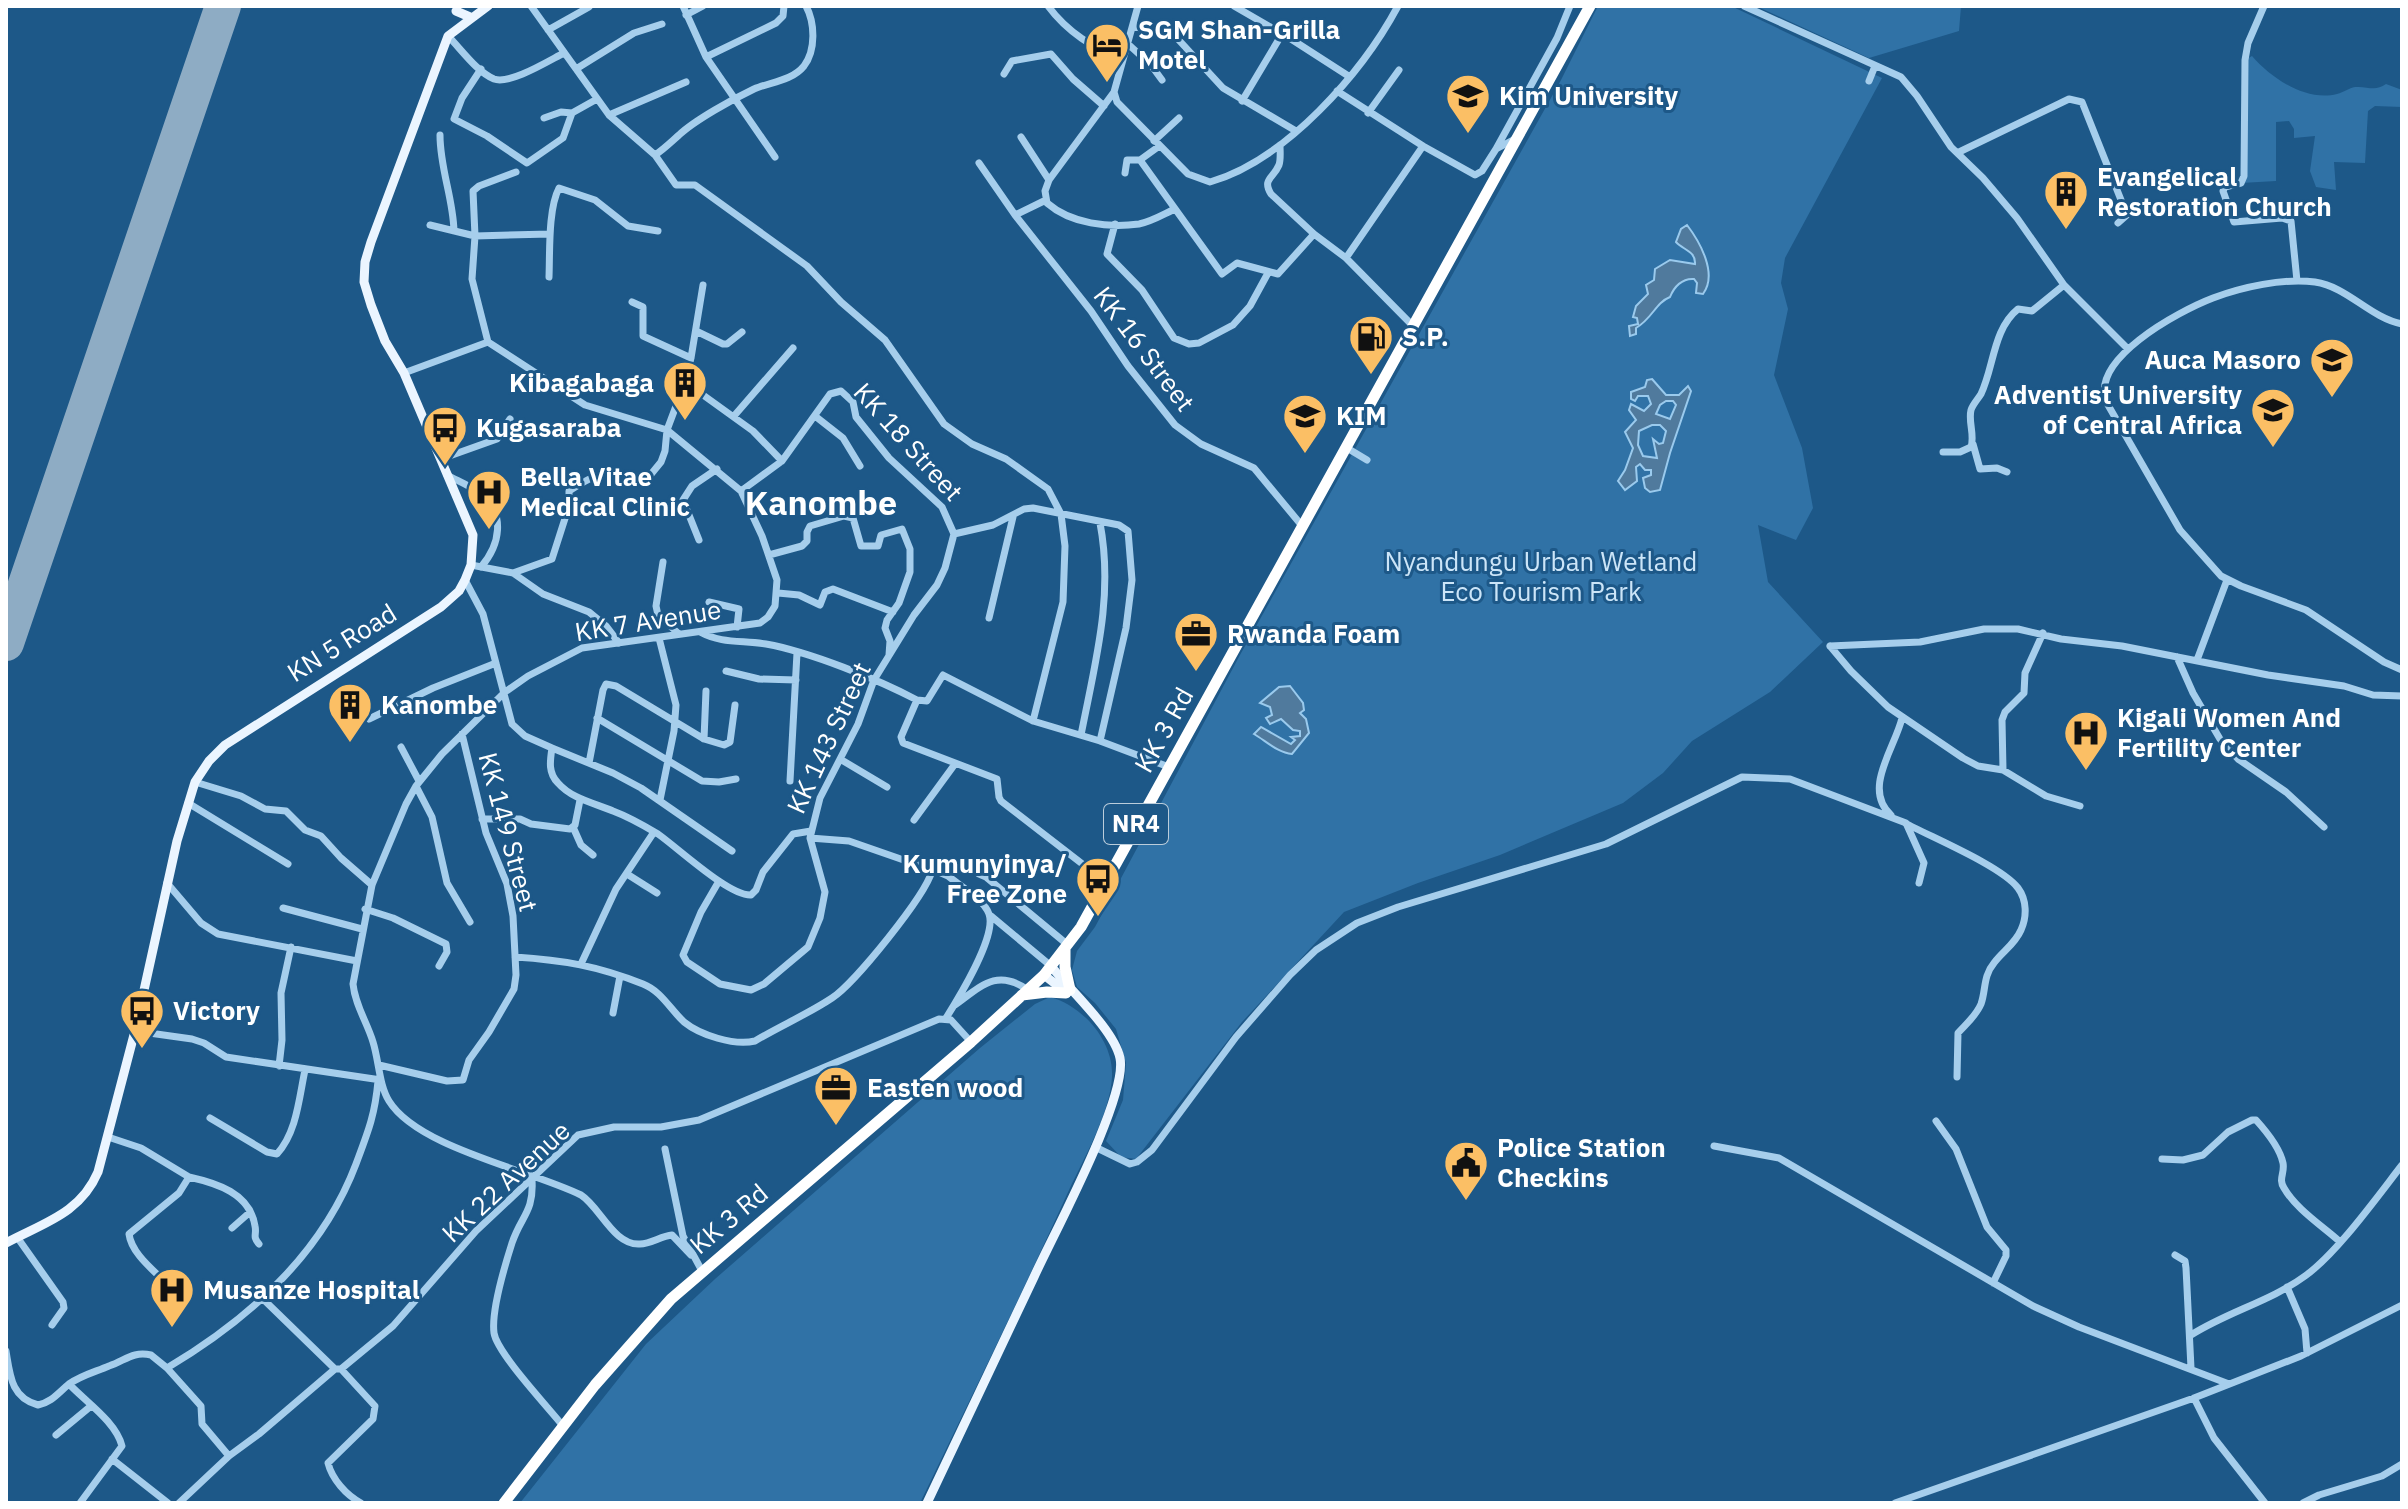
<svg xmlns="http://www.w3.org/2000/svg" width="2408" height="1509" font-family="'IBM Plex Sans',sans-serif">
<style>
.green{fill:#3072a6}
.water{fill:#507a9d;stroke:#9acaed;stroke-width:2;fill-rule:evenodd}
.lines{fill:none;stroke-linecap:round;stroke-linejoin:round}
.runway{stroke:#8eacc4;stroke-width:36}
.minor{stroke:#a6ceec;stroke-width:7}
.major{stroke:#ebf5ff;stroke-width:9}
.highway{stroke:#fff;stroke-width:11}
.labels{text-anchor:middle;stroke-width:6;stroke-linejoin:round;paint-order:stroke}
.shield{fill:#1d5888;stroke:#bbcddb;stroke-width:2}
.shield-label{font-size:24px;font-weight:bold;fill:#fff}
.poi-label{font-size:26px;font-weight:bold;fill:#fff;stroke:#1d5888;text-anchor:start}
.street-label{font-size:26px;fill:#fff;stroke:#1d5888}
.park-label{font-size:26px;fill:#cce5f8;stroke:#1d5888}
.district-label{font-size:34px;font-weight:bold;fill:#fff;stroke:#1d5888}
</style>
<rect width="100%" height="100%" fill="#1d5888"/>
<path class="green" d="M1598,6h133l151,72 -97,180 -4,25 7,26 -14,66 28,73 11,60 -17,32 -38,-15 10,57 55,60 -53,50 -78,49 -29,32 -40,30 -123,52 -82,28 -74,29 -102,110 -106,137 -15,-2 -15,-16 17,-41 3,-37 -10,-34 -21,-26 -18,-16 -5,-17 5,-19 18,-24 145,-272 321,-575z
M1756,6h205l-2,25 -90,27z
M2252,56c19,22 54,46 85,38 7,-2 12,-6 18,-7 13,-1 20,5 31,-3l16,6v17l-27,-1 -7,5 -3,52 -31,-1 2,28 -20,-3 -6,-16 5,-35 -21,2v-9l-5,-8 -13,1v59l-35,2 4,-123z
M1050,997c33,9 64,44 62,80 -2,36 -28,81 -43,113 -48,106 -99,209 -149,313h-400l126,-159 69,-65 265,-231 55,-44z"/>
<path class="water" d="M1687,225c13,17 31,49 16,69l-7,-1 1,-10 -3,-4c-12,-1 -20,8 -24,18 -15,6 -17,21 -34,31v6l-6,2 -1,-10 9,-2 -1,-6 -4,-1 3,-11 12,-12 -2,-9 8,-5 1,-11 15,-9 25,4c1,-13 -12,-14 -19,-22l5,-13z
M1652,379l14,16h13l9,-9 3,5 -21,62 -10,37 -10,2 -5,-4 -2,-10 8,-3v-5h-6l-5,-6 -4,3 1,14 -12,9 -7,-9 7,-11 8,-22 -8,-16 11,-12 -7,-10 2,-6 13,7 7,-7 -3,-8h-10l-3,5 -4,-2v-7l14,-5 2,-7zM1666,401h7l3,4 -6,14 -14,-5 4,-9zM1652,425h8l6,6 -3,12 -4,1 -6,-5 4,19 -14,-2 -5,-11 1,-14z
M1290,686l13,17 1,7 -4,3 6,6 3,14 -17,21c-14,-1 -26,-13 -38,-20l7,-7 30,17 4,-4 -4,-3 9,-1v-5l-7,-1 -12,-11 -11,5 -4,-6 6,-3 -2,-8 -10,-4 19,-16z"/>
<g class="lines">
<path class="runway" d="M6,643l217,-637"/>
<path class="minor" d="M531,6l78,109 46,40 21,30h19l112,81 34,36 44,38 59,84 28,20 34,15 42,30 13,25 4,32 -2,56 -30,119
M683,6l23,51 69,100
M1048,6c20,27 45,41 74,55
M1138,6l-24,86 3,10 71,72 22,8c76,-22 152,-109 188,-176
M1234,6l57,33 59,38
M1744,6l157,71 16,19 34,51 32,31 34,40 47,67 64,64
M2264,6l-16,37 -3,17 -1,116 -3,7 -16,4 -2,4 11,31 48,-4 9,3 6,60
M686,15l17,-9
M1133,26l43,11 47,51 73,43
M548,30l41,-23
M448,36c13,13 29,36 46,43 16,6 56,-19 70,-26
M1128,44l23,21 11,15
M706,57l70,-34 7,-7 1,-10
M481,69l-19,29 -8,21 33,17 40,27 36,-25 9,-25 25,-14
M576,69l58,-36 28,-9
M1004,74l8,-13 39,-7 22,25 31,27
M1869,81l6,-15
M1337,91l86,55 -77,112
M1114,92l-65,88 -4,11 2,12c24,21 62,25 92,21 12,-2 25,-10 36,-15
M1242,101l40,-67
M1368,113l31,-43
M609,115l77,-33
M544,118l17,-6 11,1
M440,135c0,34 13,62 14,96
M1021,137l28,43
M1154,141l25,-23
M1423,146l52,29 7,-4 14,-22 19,-10
M1496,149l61,-111 13,-32
M1957,153l112,-54 13,3 45,113 -9,8
M655,155c9,-6 16,-13 24,-20 16,-15 54,-36 75,-46 16,-7 38,-8 50,-23 12,-16 11,-43 2,-60
M1140,160l82,114 15,-11 41,11 36,-40 -43,-40c-9,-15 2,-15 8,-29 2,-6 1,-14 1,-20
M979,163l36,52 76,96 37,55 47,59 26,19 53,24 49,59
M1125,173l2,-13h13l18,-13
M1015,215l31,-15
M1115,224l-8,30 35,36 32,48 15,6 10,-1 34,-18 17,-19 18,-33
M430,225l45,11 75,-2
M1314,234l32,24 68,69
M549,277c1,-25 -1,-68 10,-89l36,12 33,26 30,5
M632,302l11,5v29l48,22
M2402,324c-33,-7 -54,-37 -87,-42 -32,-4 -73,5 -102,16 -34,13 -128,63 -105,107l72,125 41,46 20,10 65,24 78,52 18,8
M696,331l27,13h4l15,-12
M488,342l-16,-63 3,-43 -2,-45 6,-5 37,-14
M404,373l84,-31 97,63 82,25 74,61 21,45 15,44 -2,26 -7,11 -8,6 -178,25 -54,28 -23,16 -63,62 -26,32 -10,18 -34,81 -19,99c2,21 14,38 20,58 6,19 6,43 16,59 29,47 142,69 192,94 19,12 33,51 59,49 11,0 21,-8 32,-9l19,20
M685,382l68,49 29,30
M734,416l59,-68
M815,416l28,22 17,28
M1973,444l7,25 17,-1 10,4
M1347,448l20,12
M1943,452h17l11,-5c4,-12 -3,-25 0,-37 2,-6 7,-11 10,-16 13,-27 12,-65 37,-85l14,2 32,-26
M441,459l56,-20 13,-20
M447,475c11,6 24,11 34,19 25,20 19,51 0,73
M741,491l41,-30 48,-67 11,-3 12,11 3,15 33,41 53,49 12,27
M954,534l39,-9 31,-16 9,-1 86,17 9,6 4,49 -6,48 -26,113
M699,540l-16,-40 9,-14 25,-17
M769,555l33,-9 5,-5v-9l3,-6 34,-10 9,2 8,28h17l3,-11 21,-6 8,20v23l-11,31 -12,17 -2,8 5,13 -1,14
M663,562l-7,44 2,9 21,19
M471,565l42,8 30,21 46,18 17,14 13,17
M513,573l39,-14 17,-53v-15c16,-10 36,-24 56,-16 7,3 10,8 18,9l18,-22 4,-11 2,-21 18,-48 6,-24 12,-73
M465,580l18,34 29,110 13,12 27,12c-2,13 -4,25 6,35 14,16 36,20 55,28 16,6 30,14 45,23 20,14 71,62 93,61l5,-5 7,-18 30,-38 18,-3
M778,593l21,2 21,10 5,-13 8,-3 60,23
M709,602l30,7 -2,18
M989,618l24,-101
M700,632c22,12 42,8 66,12 44,8 111,35 151,56l-16,37 2,6 94,36 2,18 2,4 106,82
M659,638l17,67 -2,26 -14,69
M1830,646l90,-4 64,-13h34l43,10 61,7 146,29 76,11 29,9 29,1
M1830,646l21,25 37,36 75,51 15,8 25,4 43,26 34,10
M2177,657l16,36 27,46 18,20 48,33 38,35
M2197,660l30,-80
M726,671l33,8 37,1
M917,700l10,1 16,-26 90,46 67,20 69,26
M597,718l105,63 17,1 17,-3
M369,719l64,-31 63,-25
M1081,735c14,-72 33,-139 19,-212
M704,739l2,-48
M401,747l18,34
M552,748l61,25 28,15 91,63
M840,759l47,28
M589,763l14,-73 3,-6 10,2 88,53 20,6 6,-3 5,-37
M2003,770l-1,-50 3,-8 19,-19 1,-20 18,-40
M790,781l7,-128
M195,782l46,14 24,13 21,2 19,19 16,6 20,22 31,27
M416,786l16,31 15,66 23,39
M188,803l100,61
M1891,815c-29,-26 4,-67 11,-97
M482,819h38l11,5 39,5 5,-4 5,-25
M914,820l41,-56
M1905,823c28,15 96,43 113,65 9,12 9,29 3,42 -6,14 -18,21 -27,33 -11,13 -8,27 -13,41 -5,12 -15,20 -23,29l-1,44
M573,827l8,18 12,10
M810,838l39,3 92,32 7,3c12,10 36,23 41,38 8,22 -31,85 -43,104
M627,874l30,19
M979,874l7,3 82,68
M719,881l-18,31 -18,43 4,7 33,22 31,6 13,-6 44,-37 12,-29 5,-26 -15,-54 10,-40 38,-74 16,-44 40,-65 23,-30 8,-17 9,-34
M167,883l34,40 17,11 139,27
M283,908l79,21
M365,909l28,9 53,26 1,8 -8,14
M991,916l60,50
M515,957c48,3 83,9 128,27 18,7 27,25 41,38 16,13 50,24 71,19 25,-15 53,-27 77,-43 23,-15 93,-102 100,-127
M581,964l35,-75 38,-57
M955,1005c26,-19 42,-37 73,-15
M613,1013l7,-37
M135,1031l57,8 12,4 22,14 155,23
M379,1065l68,16 16,-1 6,-20 20,-28 25,-43 2,-14 -3,-59 -6,-32 -21,-51 -24,-99
M279,1066l3,-26 -1,-47 10,-46
M210,1118l57,34 10,2c20,-22 22,-56 28,-84
M1936,1121l20,28 31,78 19,23v6l-13,27
M108,1137l33,11 48,29 -10,16 -50,41c3,24 35,43 49,62
M1714,1146l65,12 254,148 46,21 150,57
M1095,1147l35,17 7,-2 15,-12 84,-113 54,-62 26,-25 41,-27 41,-16 208,-63 136,-67 48,2 116,44 18,40 -5,20
M665,1149l18,87 19,35
M2162,1159l21,1 20,-5 25,-23 24,-12h4c10,11 24,29 27,43 2,10 -5,16 1,25 12,21 37,37 55,53
M189,1177c27,6 61,16 66,49 2,9 -3,10 4,18
M532,1180c2,32 -11,36 -20,63 -7,22 -21,67 -18,90 3,20 54,74 69,93
M232,1228l17,-15
M17,1237l46,65 1,6 -12,17
M2175,1255l10,6 1,7 5,100
M2287,1287l18,42 2,24
M263,1299l72,70
M2191,1335c36,-23 80,-34 114,-59 32,-23 72,-79 97,-111
M6,1351c4,24 5,47 32,54 14,-3 20,-12 31,-21 13,-9 26,-12 40,-18 16,-5 23,-15 42,-11l16,13c81,-48 155,-114 189,-204 12,-32 19,-49 22,-83
M167,1368l34,38 1,18 27,32
M341,1369l34,37 -2,13 -45,44c4,16 18,32 33,40
M69,1384c17,18 47,38 53,62l-42,57
M2194,1398l20,40 51,65
M56,1435l35,-29
M112,1459l56,44
M179,1503l50,-47 30,-22 76,-65h6l52,-43 83,-95 102,-96 36,-8h47l38,-7 240,-101 12,1 20,22
M1895,1503l299,-105 107,-42 101,-51
M2303,1503l16,-8 63,-19 20,-12"/>
<path class="major" d="M456,11l14,6
M1044,975l23,18
M6,1243c37,-20 74,-29 92,-71l37,-141 42,-190 18,-59 14,-21 16,-16 216,-138 18,-16 6,-11 6,-15 2,-30 -69,-162 -19,-32 -14,-36 -7,-23 1,-20 6,-20 77,-206 40,-30
M927,1503c35,-75 71,-150 107,-226 19,-42 94,-180 86,-219 -6,-28 -50,-68 -69,-92"/>
<path class="highway" d="M1065,948v19l5,23
M1022,995l25,-3 19,1
M504,1503l91,-118 76,-86 300,-257 73,-67 37,-48 509,-921"/>
</g>
<defs>
<g id="hotel-pin" transform="scale(2.3)"><path d="M0 17L-7.5 6A9.5 9.5 0 1 1 7.5 6Z" fill="#fbbf65" stroke="#1d5888"/><path d="M-6-4.5h1.5V1H6V5H4.5V3h-9V5H-6ZM-4 0a1.8 1.8 0 1 1 3.6 0ZM.5 0V-2.5h3Q6-2.5 6 0Z" fill="#111"/></g>
<g id="school-pin" transform="scale(2.3)"><path d="M0 17L-7.5 6A9.5 9.5 0 1 1 7.5 6Z" fill="#fbbf65" stroke="#1d5888"/><path d="M0-5L7-2L0 1L-7-2ZM-4 1L0 2.5L4 1V4Q0 6-4 4Z" fill="#111"/></g>
<g id="building-pin" transform="scale(2.3)"><path d="M0 17L-7.5 6A9.5 9.5 0 1 1 7.5 6Z" fill="#fbbf65" stroke="#1d5888"/><path d="M-4-6H4V6H1V3H-1V6H-4ZM-2.5-4.3h1.7v1.8h-1.7ZM.8-4.3h1.7v1.8H.8ZM-2.5-1h1.7V.8h-1.7ZM.8-1h1.7V.8H.8Z" fill="#111"/></g>
<g id="fuel-pin" transform="scale(2.3)"><path d="M0 17L-7.5 6A9.5 9.5 0 1 1 7.5 6Z" fill="#fbbf65" stroke="#1d5888"/><path d="M-5.5-6h7V0h2V4h1.3V-2.5L3-4.5l.8-.8L6-3V5H2.5V1h-1V6h-7ZM-4.2-4.7v3.2H.2V-4.7Z" fill="#111"/></g>
<g id="university-pin" transform="scale(2.3)"><path d="M0 17L-7.5 6A9.5 9.5 0 1 1 7.5 6Z" fill="#fbbf65" stroke="#1d5888"/><path d="M0-5L7-2L0 1L-7-2ZM-4 1L0 2.5L4 1V4Q0 6-4 4Z" fill="#111"/></g>
<g id="bus-pin" transform="scale(2.3)"><path d="M0 17L-7.5 6A9.5 9.5 0 1 1 7.5 6Z" fill="#fbbf65" stroke="#1d5888"/><path d="M-5-6H5V4H4V6H2V4H-2V6H-4V4H-5ZM-3.5-4V0h7V-4ZM-3.5 1.2v1.5H-2V1.2ZM2 1.2v1.5H3.5V1.2Z" fill="#111"/></g>
<g id="hospital-pin" transform="scale(2.3)"><path d="M0 17L-7.5 6A9.5 9.5 0 1 1 7.5 6Z" fill="#fbbf65" stroke="#1d5888"/><path d="M-5-5h3v3.5h4V-5h3V5h-3V1.5h-4V5h-3Z" fill="#111"/></g>
<g id="office-pin" transform="scale(2.3)"><path d="M0 17L-7.5 6A9.5 9.5 0 1 1 7.5 6Z" fill="#fbbf65" stroke="#1d5888"/><path d="M-6-3h4V-5.5h4V-3h4V5H-6ZM-1-4.5V-3h2v-1.5ZM-6 0V1H6V0Z" fill="#111"/></g>
<g id="civic-pin" transform="scale(2.3)"><path d="M0 17L-7.5 6A9.5 9.5 0 1 1 7.5 6Z" fill="#fbbf65" stroke="#1d5888"/><path d="M-.6-6.5H3V-4.5H.6V-3L4-1V1h2V6H-6V1h2V-1L-.6-3ZM-1.2 2.5V6h2.4V2.5Z" fill="#111"/></g>
</defs>
<g fill-rule="evenodd">
<use href="#hotel-pin" x="1107" y="45"/>
<use href="#school-pin" x="1468" y="96"/>
<use href="#building-pin" x="2066" y="192"/>
<use href="#fuel-pin" x="1371" y="337"/>
<use href="#school-pin" x="2332" y="360"/>
<use href="#building-pin" x="685" y="383"/>
<use href="#university-pin" x="2273" y="410"/>
<use href="#school-pin" x="1305" y="416"/>
<use href="#bus-pin" x="445" y="428"/>
<use href="#hospital-pin" x="489" y="492"/>
<use href="#office-pin" x="1196" y="634"/>
<use href="#building-pin" x="350" y="705"/>
<use href="#hospital-pin" x="2086" y="733"/>
<use href="#bus-pin" x="1098" y="879"/>
<use href="#bus-pin" x="142" y="1011"/>
<use href="#office-pin" x="836" y="1088"/>
<use href="#civic-pin" x="1466" y="1163"/>
<use href="#hospital-pin" x="172" y="1290"/>
</g>
<g class="labels">
<rect class="shield" x="1104" y="804" width="64" height="40" rx="6"/>
<g class="shield-label">
<text x="1136" y="832">NR4</text>
</g>
<g class="poi-label">
<text x="1138" y="39">SGM Shan-Grilla<tspan x="1138" dy="30">Motel</tspan></text>
<text x="1499" y="105">Kim University</text>
<text x="2097" y="186">Evangelical<tspan x="2097" dy="30">Restoration Church</tspan></text>
<text x="1402" y="346">S.P.</text>
<text x="2301" y="369" text-anchor="end">Auca Masoro</text>
<text x="654" y="392" text-anchor="end">Kibagabaga</text>
<text x="2242" y="404" text-anchor="end">Adventist University<tspan x="2242" dy="30">of Central Africa</tspan></text>
<text x="1336" y="425">KIM</text>
<text x="476" y="437">Kugasaraba</text>
<text x="520" y="486">Bella Vitae<tspan x="520" dy="30">Medical Clinic</tspan></text>
<text x="1227" y="643">Rwanda Foam</text>
<text x="381" y="714">Kanombe</text>
<text x="2117" y="727">Kigali Women And<tspan x="2117" dy="30">Fertility Center</tspan></text>
<text x="1067" y="873" text-anchor="end">Kumunyinya/<tspan x="1067" dy="30">Free Zone</tspan></text>
<text x="173" y="1020">Victory</text>
<text x="867" y="1097">Easten wood</text>
<text x="1497" y="1157">Police Station<tspan x="1497" dy="30">Checkins</tspan></text>
<text x="203" y="1299">Musanze Hospital</text>
</g>
<g class="street-label">
<text transform="translate(1144 349) rotate(53)" y="9">KK 16 Street</text>
<text transform="translate(908 442) rotate(48)" y="9">KK 18 Street</text>
<text transform="translate(648 621) rotate(-9)" y="9">KK 7 Avenue</text>
<text transform="translate(342 643) rotate(-32)" y="9">KN 5 Road</text>
<text transform="translate(1164 730) rotate(-61)" y="9">KK 3 Rd</text>
<text transform="translate(829 738) rotate(-65)" y="9">KK 143 Street</text>
<text transform="translate(508 832) rotate(75)" y="9">KK 149 Street</text>
<text transform="translate(506 1182) rotate(-43)" y="9">KK 22 Avenue</text>
<text transform="translate(729 1219) rotate(-40)" y="9">KK 3 Rd</text>
</g>
<g class="park-label">
<text x="1541" y="571">Nyandungu Urban Wetland<tspan x="1541" dy="30">Eco Tourism Park</tspan></text>
</g>
<g class="district-label">
<text x="821" y="515">Kanombe</text>
</g>
</g>
<rect width="2408" height="1509" fill="none" stroke="#ffffff" stroke-width="16"/>
</svg>
